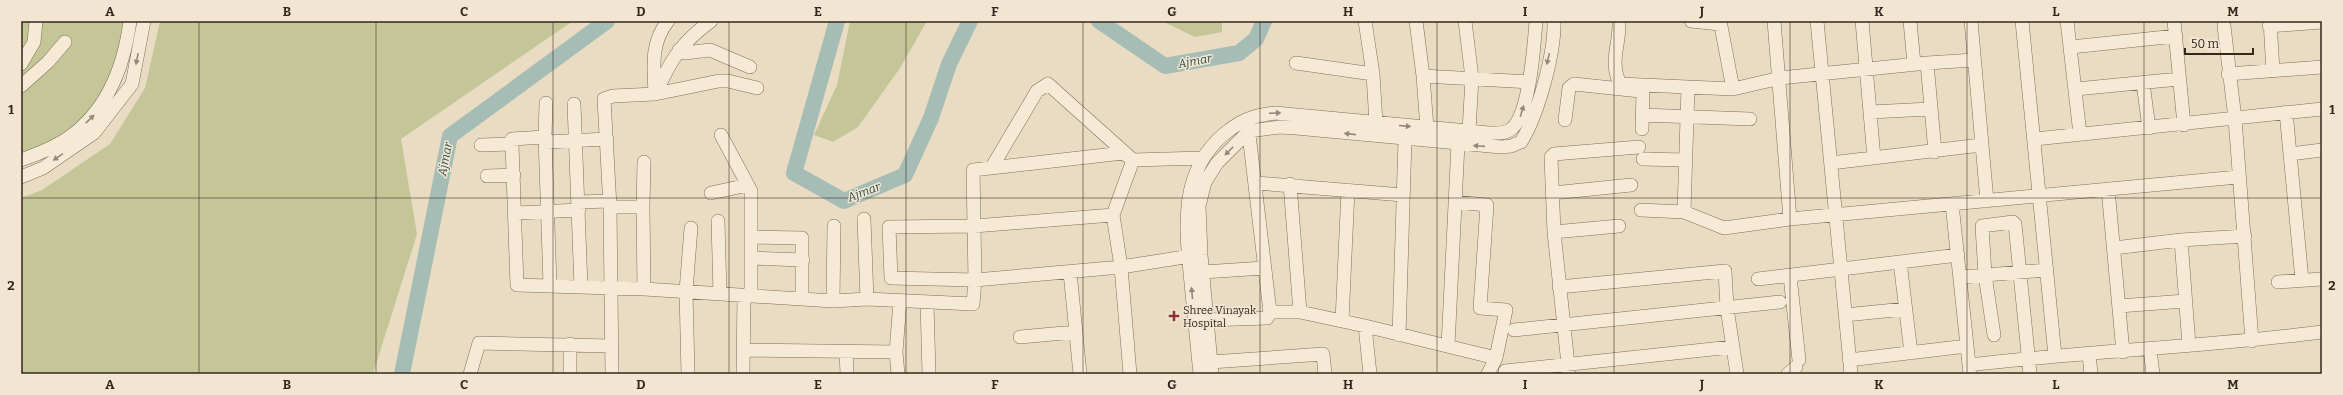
<svg xmlns="http://www.w3.org/2000/svg" width="2343" height="395" font-family="Bitter,serif">
<style>
.green{fill:#c4c698}
.lines{fill:none;stroke-linecap:round;stroke-linejoin:round}
.river{stroke:#a5bdb4;stroke-width:16}
.minor-casing{stroke:#826e5b;stroke-width:14}
.minor{stroke:#f5ead5;stroke-width:13}
.oneway{fill:#94887a}
.grid{fill:none;stroke:#33271e;stroke-width:1;stroke-opacity:0.55}
.poi-dot{fill:#8b3137;stroke:#f2e6d2;stroke-width:1.5}
.labels{text-anchor:middle;stroke-width:3;stroke-linejoin:round;paint-order:stroke}
.poi-label{font-size:11px;fill:#33271e;stroke:#f2e6d2;text-anchor:start}
.water-label{font-size:12px;font-style:italic;fill:#2f524d;stroke:#f2e6d2}
.neatline{fill:none;stroke:#33271e;stroke-width:1.5}
.grid-label{font-size:13px;text-anchor:middle;font-weight:bold;fill:#33271e}
</style>
<rect width="100%" height="100%" fill="#eadcc3"/>
<path class="green" d="M21,21h109l-32,94 -77,49z
M160,21h413l-172,118 16,95 -44,140h-352v-176l21,-8 68,-46 35,-56z
M850,21h77l-27,47 -42,59 -25,15 -19,-7 23,-50z
M1162,21h60v11l-27,5z"/>
<g class="lines">
<path class="river" d="M837,21l-43,152 50,28 61,-26 26,-57 18,-54 21,-43
M1099,21l66,45 74,-13 17,-14 8,-18
M402,374l48,-238 157,-115"/>
<g class="minor-casing">
<path id="minor" d="M1365,21l8,53 3,49
M1416,21l7,55 4,52
M1465,21l7,57 -3,53
M1619,21c1,25 -10,39 1,63l113,5 47,-11 147,-15 47,-3
M1691,21l29,3
M1720,21l13,68
M1774,21l16,198
M1817,21l34,353
M1862,21l12,137
M1910,21l4,43
M1971,21l16,180
M2022,21l33,335
M2067,21l13,113
M2174,21l10,104
M2270,21l3,50
M2224,26l11,93 17,222
M2269,26l53,-4
M2071,47l105,-11
M679,50l6,3 25,-3 40,17
M1296,63l77,11
M1927,63l8,89
M21,64l13,-22 2,-21
M2228,74l94,-7
M1423,76l106,6
M2143,83l6,45
M21,86l27,-24 17,-20
M2076,89l103,-10
M657,91c14,-32 25,-49 54,-70
M655,94l64,-13h9l29,7
M574,104l7,183
M1870,112l60,-3
M2286,112l16,168
M1642,115l108,4
M1565,120l4,-32 5,-4 66,7 3,2 -1,36
M721,135l30,56v105
M545,137l5,148
M2035,139l287,-30
M546,142l61,-3
M512,144v-5l33,-2 1,-34
M481,145l31,-1 5,141 127,4 189,12 34,-2 106,5 2,-24 -2,-110 150,-17 10,7 -20,55 8,52 9,107
M2290,154l32,-4
M1643,159l42,1
M21,160c16,-6 33,-12 47,-22 39,-27 56,-71 62,-117
M1831,163l150,-18
M992,167l45,-76 11,-7 85,76 69,-2
M487,176l27,-1
M21,177l22,-9 51,-35 38,-49 12,-63
M1256,183l147,12
M1290,184l10,128
M2108,189l15,163
M711,193l37,-8
M1553,193l78,-8
M579,202l30,-1
M1456,202l31,3 -7,103 26,2 -10,48 -8,16
M1952,204l18,170
M610,207h33l1,82
M643,207l1,-45
M1641,210l43,2 40,16 66,-9 448,-42
M1684,212l4,-125
M516,213l63,-3
M1113,215l-139,11 -85,1 2,51 84,2 146,-13 76,-12
M864,219l3,80
M718,221l2,73
M1554,232l65,-6
M751,237l51,1v59
M2181,240l8,105
M2114,248l67,-8 64,-4
M752,258l51,2
M1900,262l11,91
M1070,272l10,102
M1203,272l61,-4
M1790,276l9,84
M1961,277l86,-7
M1758,279l200,-24
M2278,282l44,-3
M1559,287l166,-16 2,37 10,66
M833,301l1,-75
M927,303l2,71
M2119,306l66,-5
M1270,312h30l65,14 131,32
M1845,315l60,-6
M1207,320l60,-2 3,-6 -22,-186
M1342,321l6,-131
M1365,326l5,48
M1514,330l266,-28
M1399,335l6,-196
M1994,335l-9,-60 -3,-49 31,-4 2,2 15,150
M1020,337l55,-5
M1448,346l10,-202
M2150,349l3,25
M743,350l153,2
M846,352l1,22
M2089,354l2,20
M1849,360l118,-14
M1211,362l112,-8 2,20
M1969,365c118,-14 236,-18 353,-33
M1505,371l227,-24
M470,374l9,-31 132,3
M570,374v-30
M612,374l-2,-167 -6,-108 9,-3 42,-2c-1,-26 -5,-51 13,-73
M688,374l-2,-83 5,-63
M743,374l1,-78
M898,374l-2,-22 4,-51
M1200,374c-3,-30 -6,-61 -9,-91 -5,-53 -13,-109 32,-148 18,-15 28,-19 52,-22l214,20c7,0 15,1 21,-3 20,-13 24,-85 26,-109
M1212,374l-11,-119 -2,-49 6,-24 12,-19 32,-32 31,-4 16,1 205,19 10,-1 10,-4c17,-27 34,-89 33,-121
M1569,374l-15,-142 -3,-75 3,-3 85,-7
M1788,374l8,-7"/>
</g>
<use href="#minor" class="minor"/>
</g>
<defs><path id="oneway-solid" d="M-6-.8H1V-3.2L6.5 0L1 3.2V.8H-6Z"/></defs>
<g class="oneway">
<use href="#oneway-solid" transform="translate(137 59) rotate(101)"/>
<use href="#oneway-solid" transform="translate(1548 59) rotate(103)"/>
<use href="#oneway-solid" transform="translate(1522 111) rotate(-73)"/>
<use href="#oneway-solid" transform="translate(1275 113) rotate(-3)"/>
<use href="#oneway-solid" transform="translate(90 119) rotate(-44)"/>
<use href="#oneway-solid" transform="translate(1405 126) rotate(5)"/>
<use href="#oneway-solid" transform="translate(1350 134) rotate(-174)"/>
<use href="#oneway-solid" transform="translate(1479 146) rotate(-176)"/>
<use href="#oneway-solid" transform="translate(1229 151) rotate(135)"/>
<use href="#oneway-solid" transform="translate(58 157) rotate(145)"/>
<use href="#oneway-solid" transform="translate(1192 293) rotate(-95)"/>
</g>
<path class="grid" d="M199,21v353M376,21v353M553,21v353M729,21v353M906,21v353M1083,21v353M1260,21v353M1437,21v353M1614,21v353M1790,21v353M1967,21v353M2144,21v353M21,198h2301"/>
<path class="poi-dot" d="M1172 310h4v4h4v4h-4v4h-4v-4h-4v-4h4z"/>
<g class="labels">
<g class="poi-label">
<text x="1183" y="314">Shree Vinayak<tspan x="1183" dy="13">Hospital</tspan></text>
</g>
<g class="water-label">
<text transform="translate(1195 61) rotate(-10)" y="4">Ajmar</text>
<text transform="translate(445 159) rotate(-79)" y="4">Ajmar</text>
<text transform="translate(864 192) rotate(-21)" y="4">Ajmar</text>
</g>
</g>
<rect width="2343" height="395" fill="none" stroke="#f2e6d2" stroke-width="44"/>
<path d="M2185 48v6h68v-6" fill="none" stroke="#33271e" stroke-width="2"/>
<text x="2191" y="48" font-size="12" fill="#33271e" stroke="#f2e6d2" stroke-width="3" paint-order="stroke">50 m</text>
<rect x="22" y="22" width="2299" height="351" class="neatline"/>
<g class="grid-label">
<text x="110" y="16">A</text>
<text x="287" y="16">B</text>
<text x="464" y="16">C</text>
<text x="641" y="16">D</text>
<text x="818" y="16">E</text>
<text x="995" y="16">F</text>
<text x="1172" y="16">G</text>
<text x="1348" y="16">H</text>
<text x="1525" y="16">I</text>
<text x="1702" y="16">J</text>
<text x="1879" y="16">K</text>
<text x="2056" y="16">L</text>
<text x="2233" y="16">M</text>
<text x="11" y="114">1</text>
<text x="2332" y="114">1</text>
<text x="11" y="290">2</text>
<text x="2332" y="290">2</text>
<text x="110" y="389">A</text>
<text x="287" y="389">B</text>
<text x="464" y="389">C</text>
<text x="641" y="389">D</text>
<text x="818" y="389">E</text>
<text x="995" y="389">F</text>
<text x="1172" y="389">G</text>
<text x="1348" y="389">H</text>
<text x="1525" y="389">I</text>
<text x="1702" y="389">J</text>
<text x="1879" y="389">K</text>
<text x="2056" y="389">L</text>
<text x="2233" y="389">M</text>
</g>
</svg>
